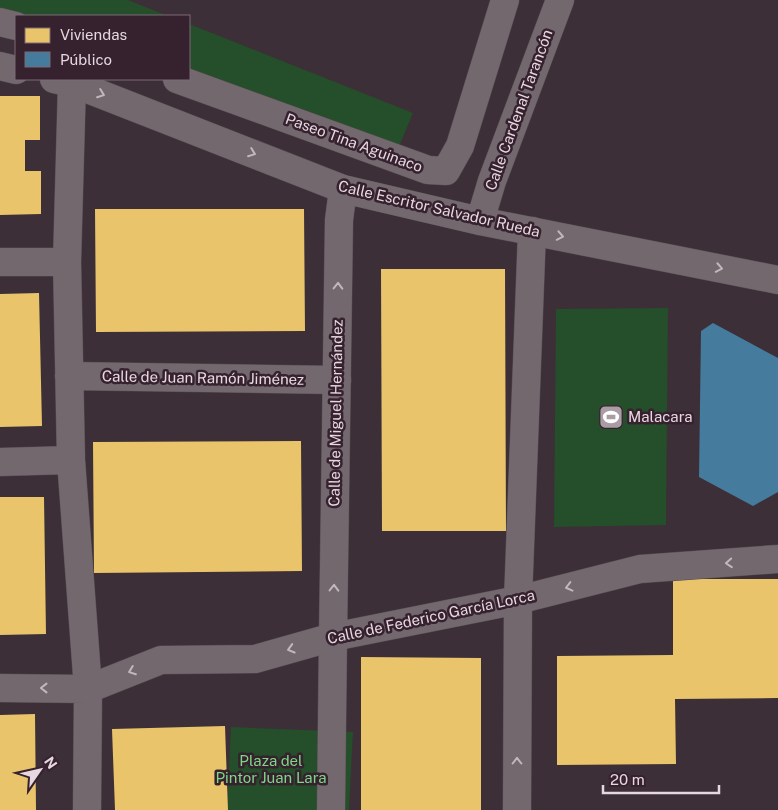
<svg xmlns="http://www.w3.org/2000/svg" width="778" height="810" font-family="'Public Sans',sans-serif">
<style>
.green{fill:#254e2a}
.homes{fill:#e9c46a}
.public{fill:#457b9d}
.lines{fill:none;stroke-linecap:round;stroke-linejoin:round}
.pedestrian-casing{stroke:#564b51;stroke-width:29}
.minor-casing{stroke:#564b51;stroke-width:29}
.pedestrian{stroke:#72686e;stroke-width:28}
.minor{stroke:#72686e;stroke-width:28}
.oneway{stroke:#c3b6be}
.labels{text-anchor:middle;stroke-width:5;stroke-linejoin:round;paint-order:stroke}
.street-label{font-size:15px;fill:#e6d7e0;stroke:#36212e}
.poi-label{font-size:15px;fill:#e6d7e0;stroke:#36212e;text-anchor:start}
.park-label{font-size:15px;fill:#7dd787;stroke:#36212e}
</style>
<rect width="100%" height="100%" fill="#3c2f37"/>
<path class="green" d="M0,0h128l40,16h-152l-16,-2z
M189,24l224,89 -15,36 -209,-79z
M668,308l-2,217 -112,2 2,-218z
M231,727l122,5 -4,78h-122z"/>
<path class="homes" d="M0,96h40v44h-15v31h16v43l-41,1z
M95,209h209l1,122 -209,1z
M381,269h124l1,262h-124z
M39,293l3,133 -42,1v-133z
M301,441l1,130 -208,2 -1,-131z
M0,497h44l2,137 -46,1z
M673,579h105v119l-103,1 1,65 -119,1v-109l116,-1z
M361,657l120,1v152h-120z
M35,714l1,96h-36v-95z
M225,726l3,84h-113l-3,-81z"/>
<path class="public" d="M713,323l65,35v134l-25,14 -54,-29 2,-146z"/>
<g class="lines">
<g class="pedestrian-casing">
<path id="pedestrian" d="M0,22l16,4
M177,79l251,91 18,1 14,-25 45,-146
M72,83l-5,179 4,198 17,229
M0,262h67
M69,376l268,4
M0,462l71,-2
M518,600l14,-369
M331,810l2,-173"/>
</g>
<g class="minor-casing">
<path id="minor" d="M0,66l16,4
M54,79l18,4 271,106 137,32 298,59
M480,221l12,-40 68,-181
M333,637l6,-417 4,-31
M0,688l88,1 73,-29 94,-1 78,-22 185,-37 122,-31 138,-10
M87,810l1,-121
M517,810l1,-210"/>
</g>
<use href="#pedestrian" class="pedestrian"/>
<use href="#minor" class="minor"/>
</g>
<defs><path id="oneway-chevron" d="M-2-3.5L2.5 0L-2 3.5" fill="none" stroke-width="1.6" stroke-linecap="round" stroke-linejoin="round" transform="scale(1.25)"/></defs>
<g class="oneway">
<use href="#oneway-chevron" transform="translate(101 94) rotate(21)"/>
<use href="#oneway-chevron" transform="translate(252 153) rotate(21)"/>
<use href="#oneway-chevron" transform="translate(560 236) rotate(11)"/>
<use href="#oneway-chevron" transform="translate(719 268) rotate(11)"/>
<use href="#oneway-chevron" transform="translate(338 286) rotate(-89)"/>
<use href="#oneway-chevron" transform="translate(729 563) rotate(176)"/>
<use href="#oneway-chevron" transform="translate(569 587) rotate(166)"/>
<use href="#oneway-chevron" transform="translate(334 588) rotate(-89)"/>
<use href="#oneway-chevron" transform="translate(291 649) rotate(164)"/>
<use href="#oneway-chevron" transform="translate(132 671) rotate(159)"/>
<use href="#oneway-chevron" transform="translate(44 688) rotate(-180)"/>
<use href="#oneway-chevron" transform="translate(517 761) rotate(-90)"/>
</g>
<defs>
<g id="stadium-square" transform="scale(1.25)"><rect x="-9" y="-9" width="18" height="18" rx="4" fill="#aa9ca5" stroke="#36212e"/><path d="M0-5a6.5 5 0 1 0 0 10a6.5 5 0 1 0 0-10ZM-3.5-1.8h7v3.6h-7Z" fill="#fff"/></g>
</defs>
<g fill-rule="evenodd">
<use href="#stadium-square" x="611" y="417"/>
</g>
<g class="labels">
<g class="street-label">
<text transform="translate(519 110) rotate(-70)" y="5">Calle Cardenal Tarancón</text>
<text transform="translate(354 143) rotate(20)" y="5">Paseo Tina Aguinaco</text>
<text transform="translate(439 209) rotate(13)" y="5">Calle Escritor Salvador Rueda</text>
<text transform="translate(203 378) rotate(1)" y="5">Calle de Juan Ramón Jiménez</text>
<text transform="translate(336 413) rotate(-89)" y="5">Calle de Miguel Hernández</text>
<text transform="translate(431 617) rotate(-12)" y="5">Calle de Federico García Lorca</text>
</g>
<g class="poi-label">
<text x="628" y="422">Malacara</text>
</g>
<g class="park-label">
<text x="271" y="766">Plaza del<tspan x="271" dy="17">Pintor Juan Lara</tspan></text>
</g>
</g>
<rect x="15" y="15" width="175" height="65" fill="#36212e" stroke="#7c6a75"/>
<rect x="25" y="28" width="25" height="15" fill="#e9c46a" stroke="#7c6a75"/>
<text x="60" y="40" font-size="15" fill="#e6d7e0">Viviendas</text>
<rect x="25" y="52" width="25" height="15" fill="#457b9d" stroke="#7c6a75"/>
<text x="60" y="65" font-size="15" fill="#e6d7e0">Público</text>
<g transform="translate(40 770) rotate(56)" stroke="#36212e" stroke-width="4" paint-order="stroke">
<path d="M0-4L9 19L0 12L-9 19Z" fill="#e6d7e0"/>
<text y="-8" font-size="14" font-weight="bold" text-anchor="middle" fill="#e6d7e0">N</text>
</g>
<path d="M603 785v8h116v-8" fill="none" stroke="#e6d7e0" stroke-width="2.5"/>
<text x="610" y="785" font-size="15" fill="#e6d7e0" stroke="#36212e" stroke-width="4" paint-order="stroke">20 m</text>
</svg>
